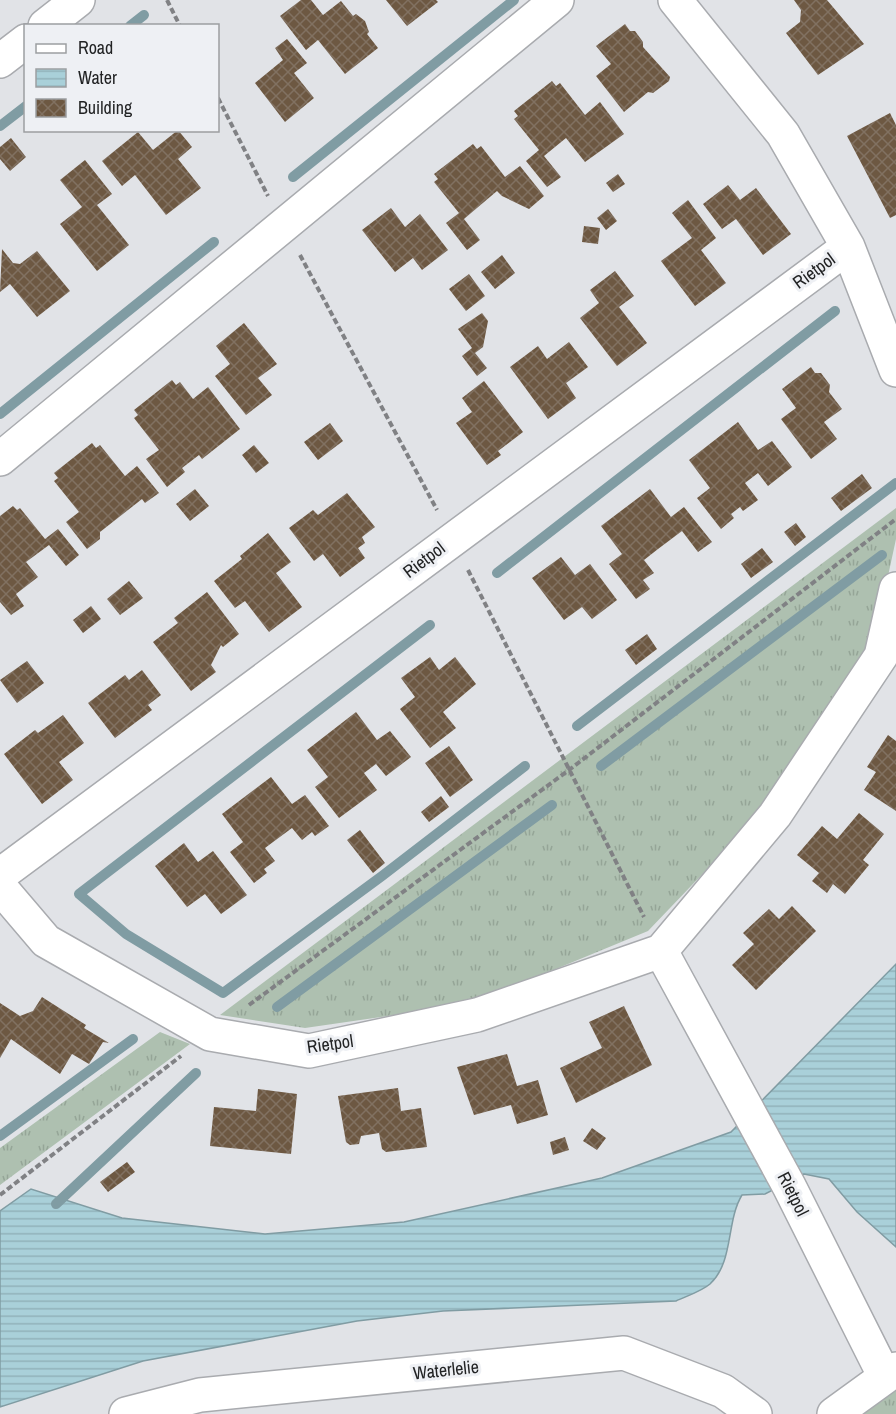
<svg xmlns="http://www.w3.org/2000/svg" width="896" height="1414" font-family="'Archivo Narrow',sans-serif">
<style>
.grass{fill:url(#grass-tufts)}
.water{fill:url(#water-rules);stroke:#809ca3;stroke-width:1.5}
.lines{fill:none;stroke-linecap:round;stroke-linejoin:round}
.stream{stroke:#809ca3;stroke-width:10}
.building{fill:url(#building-cross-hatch)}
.street-casing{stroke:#a9abaf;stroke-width:36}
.path{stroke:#808184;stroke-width:4;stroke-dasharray:6 3;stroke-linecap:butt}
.street{stroke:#fff;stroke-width:33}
.labels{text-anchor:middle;stroke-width:6;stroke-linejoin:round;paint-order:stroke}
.street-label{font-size:18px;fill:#222324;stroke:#eef0f4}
</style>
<defs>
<pattern id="grass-tufts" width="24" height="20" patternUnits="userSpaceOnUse" patternTransform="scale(1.5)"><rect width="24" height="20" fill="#aec0b0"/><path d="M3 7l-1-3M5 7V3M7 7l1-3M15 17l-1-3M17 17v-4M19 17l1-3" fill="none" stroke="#95a597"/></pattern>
<pattern id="water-rules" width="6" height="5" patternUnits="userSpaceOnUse" patternTransform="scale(1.5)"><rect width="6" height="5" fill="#a9d0d9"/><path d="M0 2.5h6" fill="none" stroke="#91b2ba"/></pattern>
<pattern id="building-cross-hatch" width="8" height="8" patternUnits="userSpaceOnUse" patternTransform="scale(1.5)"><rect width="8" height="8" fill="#6d5842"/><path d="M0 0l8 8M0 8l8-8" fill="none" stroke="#817161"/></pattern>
</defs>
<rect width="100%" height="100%" fill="#e1e3e7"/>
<path class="grass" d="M896,508v31l-22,102 -92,150 -134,140 -177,73 -166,24 -85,-13z
M160,1032l30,12 -190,141v-37z
M896,1389v25h-40z"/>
<path class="water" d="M896,964v283l-39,-35 -28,-33 -25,-5 -39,20 -23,1c-16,26 -8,67 -32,89 -8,7 -23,12 -34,17l-233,10 -86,10 -214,40 -143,46v-196l31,-22 91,29 143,16 139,-12 198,-44 129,-46z"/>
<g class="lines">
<path class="stream" d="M130,26l14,-11
M0,126l26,-20
M293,177l221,-177
M0,414l214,-172
M497,573l338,-262
M430,625l-351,269 47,40 97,59 159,-117 143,-110
M577,726l319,-243
M601,766l281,-211
M277,1007l275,-202
M0,1136l133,-97
M56,1204l140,-131"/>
</g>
<path class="building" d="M301,0h10l12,15 18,-14 12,15 3,-2 9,7 4,11 -2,2 11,14 -33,26 -27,-34 -12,10 -26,-34z
M386,0h50l2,2 -31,24z
M794,0h33l37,44 -46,31 -32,-42 14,-11 1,-12z
M625,24l5,7h5l8,11v5l27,30 -1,4 -16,12 -5,-1 -24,20 -28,-36 15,-12 -15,-18z
M287,39l20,24 -13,10 20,25 -29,24 -30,-39 28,-23 -8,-12z
M552,81l4,5 4,-3 25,32 15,-13 24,32 -39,28 -19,-24 -22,18 17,21 -14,10 -21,-26 13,-11 -25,-31 4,-3 -4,-5z
M890,113l6,12v90l-6,3 -43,-82z
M178,130l14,17 -14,12 23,29 -35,27 -31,-40 -13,11 -20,-25 36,-29 15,18z
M11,138l15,19 -16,14 -10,-12v-12z
M473,144l4,5 4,-3 24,31 15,-11 24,30 -15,13 -27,-13 -5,-5 -33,28 16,21 -13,10 -21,-27 13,-10 -25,-31 4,-3 -4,-5z
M85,160l27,34 -15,11 32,40 -32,26 -37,-47 22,-17 -22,-27z
M618,174l7,10 -12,8 -7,-9z
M728,185l12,15 16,-12 35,46 -28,21 -27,-36 -14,10 -19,-25z
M688,200l28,38 -15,12 25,33 -31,23 -34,-45 31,-23 -20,-25z
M391,208l14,19 15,-13 28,36 -26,20 -9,-12 -18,14 -33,-42z
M608,209l9,12 -11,9 -9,-12z
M584,226l16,2 -2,16 -16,-2z
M2,249l11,14 7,1 17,-13 33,40 -33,26 -27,-33 -10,8z
M502,255l13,18 -20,16 -14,-17z
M615,271l19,25 -15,11 28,36 -30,23 -37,-48 19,-15 -9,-13z
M469,274l16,22 -19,15 -17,-22z
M482,313l6,8 -5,26 -8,6 12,15 -10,8 -15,-20 10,-8 -14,-19z
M244,323l33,41 -19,14 14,17 -26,20 -31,-39 15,-12 -14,-18z
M569,342l19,25 -22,16 10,15 -28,21 -38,-52 28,-21 9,13z
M811,367l4,6h6l9,12 -1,7 13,17 -18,13 13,17 -26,20 -30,-40 15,-11 -14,-19z
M172,380l4,5 4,-3 13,17 15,-12 32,42 -38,30 -3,-4 -17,13 3,4 -18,15 -21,-28 13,-9 -25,-32 4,-3 -4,-5z
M484,381l39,51 -25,19 3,4 -14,10 -31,-42 16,-11 -10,-14z
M738,422l20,28 14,-9 20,26 -24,19 -10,-13 -13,10 13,17 -15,11 -3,-4 -9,7 3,4 -13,11 -24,-31 13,-10 -21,-28z
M330,423l13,18 -25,19 -14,-18z
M92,443l4,5 4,-3 25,31 12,-10 22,27 -14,10 -3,-4 -42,33v7l-13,10 -21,-27 13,-10 -25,-31 4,-3 -4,-5z
M254,445l15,18 -13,10 -14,-18z
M862,474l10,14 -31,23 -10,-13z
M195,489l14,17 -19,15 -14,-17z
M650,489l21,28 13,-10 28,35 -14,10 -16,-21 -24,18 -14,11 10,13 -11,7 7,9 -14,10 -27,-35 13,-10 -21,-28z
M347,493l28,34 -13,10 3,6 -7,5 7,10 -25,19 -17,-23 -9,7 -25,-33 24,-18 5,5z
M13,506l4,4 3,-2 25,31 13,-10 21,26 -13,11 -17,-21 -23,17 12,15 -22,17 8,12 -13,9 -11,-13v-86z
M796,523l10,14 -11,9 -11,-14z
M268,533l23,29 -15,11 26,34 -33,25 -24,-31 -10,7 -21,-27 28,-22 -2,-3z
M762,548l11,14 -22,16 -10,-14z
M561,557l14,18 15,-11 27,36 -25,19 -10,-12 -18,13 -32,-42z
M129,581l14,17 -23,17 -13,-16z
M207,592l32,42 -16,13 -2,-2 -10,20 5,7 -25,19 -38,-49 25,-19 -4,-5z
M91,606l10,13 -18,14 -10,-13z
M647,634l10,15 -21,16 -11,-15z
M430,657l9,13 16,-13 21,27 -33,28 13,16 -26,20 -30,-39 15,-12 -14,-19z
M27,661l17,22 -27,20 -17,-23z
M142,670l19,25 -13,10 4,5 -37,28 -27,-35 37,-28 4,5z
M356,712l21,28 13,-9 21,26 -25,19 -10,-12 -12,9 13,17 -38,28 -24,-31 13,-10 -21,-27z
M63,715l21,28 -25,19 14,18 -31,24 -38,-50 31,-24 3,3z
M888,735l8,6v70l-32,-21 12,-18 -9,-5z
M449,746l24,34 -23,17 -25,-34z
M271,777l21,27 13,-9 24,31 -14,10 -3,-4 -10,8 -10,-12 -27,20 10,13 -11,8 3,4 -13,10 -24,-31 13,-10 -21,-28z
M441,796l8,11 -20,15 -8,-10z
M859,813l25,21 -21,26 6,5 -24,29 -12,-10 -6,9 -15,-12 7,-8 -22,-18 25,-29 15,13z
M360,830l25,33 -12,10 -26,-33z
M184,843l14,19 15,-11 34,44 -26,19 -16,-20 -18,13 -32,-41z
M792,906l24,25 -60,59 -24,-25 22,-21 -11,-11 26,-24 10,10z
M42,997l44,28 -2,3 25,15 -6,-1 -14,22 -17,-10 -12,20 -49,-35 -11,19v-55l20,13 13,-5z
M624,1006l28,59 -76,38 -16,-35 42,-20 -13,-26z
M507,1054l10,32 21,-6 10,35 -31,9 -6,-19 -37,10 -17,-48z
M398,1088l3,23 20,-3 6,39 -41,5 -4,-3 -3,-16 -18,3 -2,8 -9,1 -4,-3 -8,-46z
M258,1089l39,5 -6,60 -81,-8 4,-39 42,4z
M592,1128l14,10 -9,12 -14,-9z
M565,1137l4,13 -16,5 -3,-13z
M127,1162l8,10 -27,20 -8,-10z"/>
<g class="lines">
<g class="street-casing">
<path id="street" d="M675,0l108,134 65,113 48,123
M45,26l33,-26
M0,61l26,-20
M0,459l557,-459
M0,875l848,-628
M0,887l46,54 164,93 99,17 168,-36 184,-64 114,-136 106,-159 15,-67
M661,951l128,235 96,191
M126,1414l74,-19 424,-42 99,38 32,23
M834,1414l62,-45"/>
</g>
<path class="path" d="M167,0l13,26
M218,98l50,98
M300,255l137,255
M468,570l176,347
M249,1005l320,-235 327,-251
M0,1195l181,-139"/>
<use href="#street" class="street"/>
</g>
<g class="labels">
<g class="street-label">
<text transform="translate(814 271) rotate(-36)" y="6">Rietpol</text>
<text transform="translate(424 560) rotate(-37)" y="6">Rietpol</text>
<text transform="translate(330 1044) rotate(-8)" y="6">Rietpol</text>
<text transform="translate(793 1194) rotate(63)" y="6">Rietpol</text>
<text transform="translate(446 1370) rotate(-6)" y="6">Waterlelie</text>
</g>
</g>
<rect x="24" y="24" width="195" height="108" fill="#eef0f4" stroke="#9c9ea1" stroke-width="1.5"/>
<rect x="36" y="44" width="30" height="9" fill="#ffffff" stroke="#9c9ea1" stroke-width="1.5"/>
<text x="78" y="54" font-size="18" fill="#222324">Road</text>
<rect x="36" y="69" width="30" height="18" fill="url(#water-rules)" stroke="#9c9ea1" stroke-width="1.5"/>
<text x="78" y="84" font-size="18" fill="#222324">Water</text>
<rect x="36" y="99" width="30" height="18" fill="url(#building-cross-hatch)" stroke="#9c9ea1" stroke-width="1.5"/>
<text x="78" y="114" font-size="18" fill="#222324">Building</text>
</svg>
